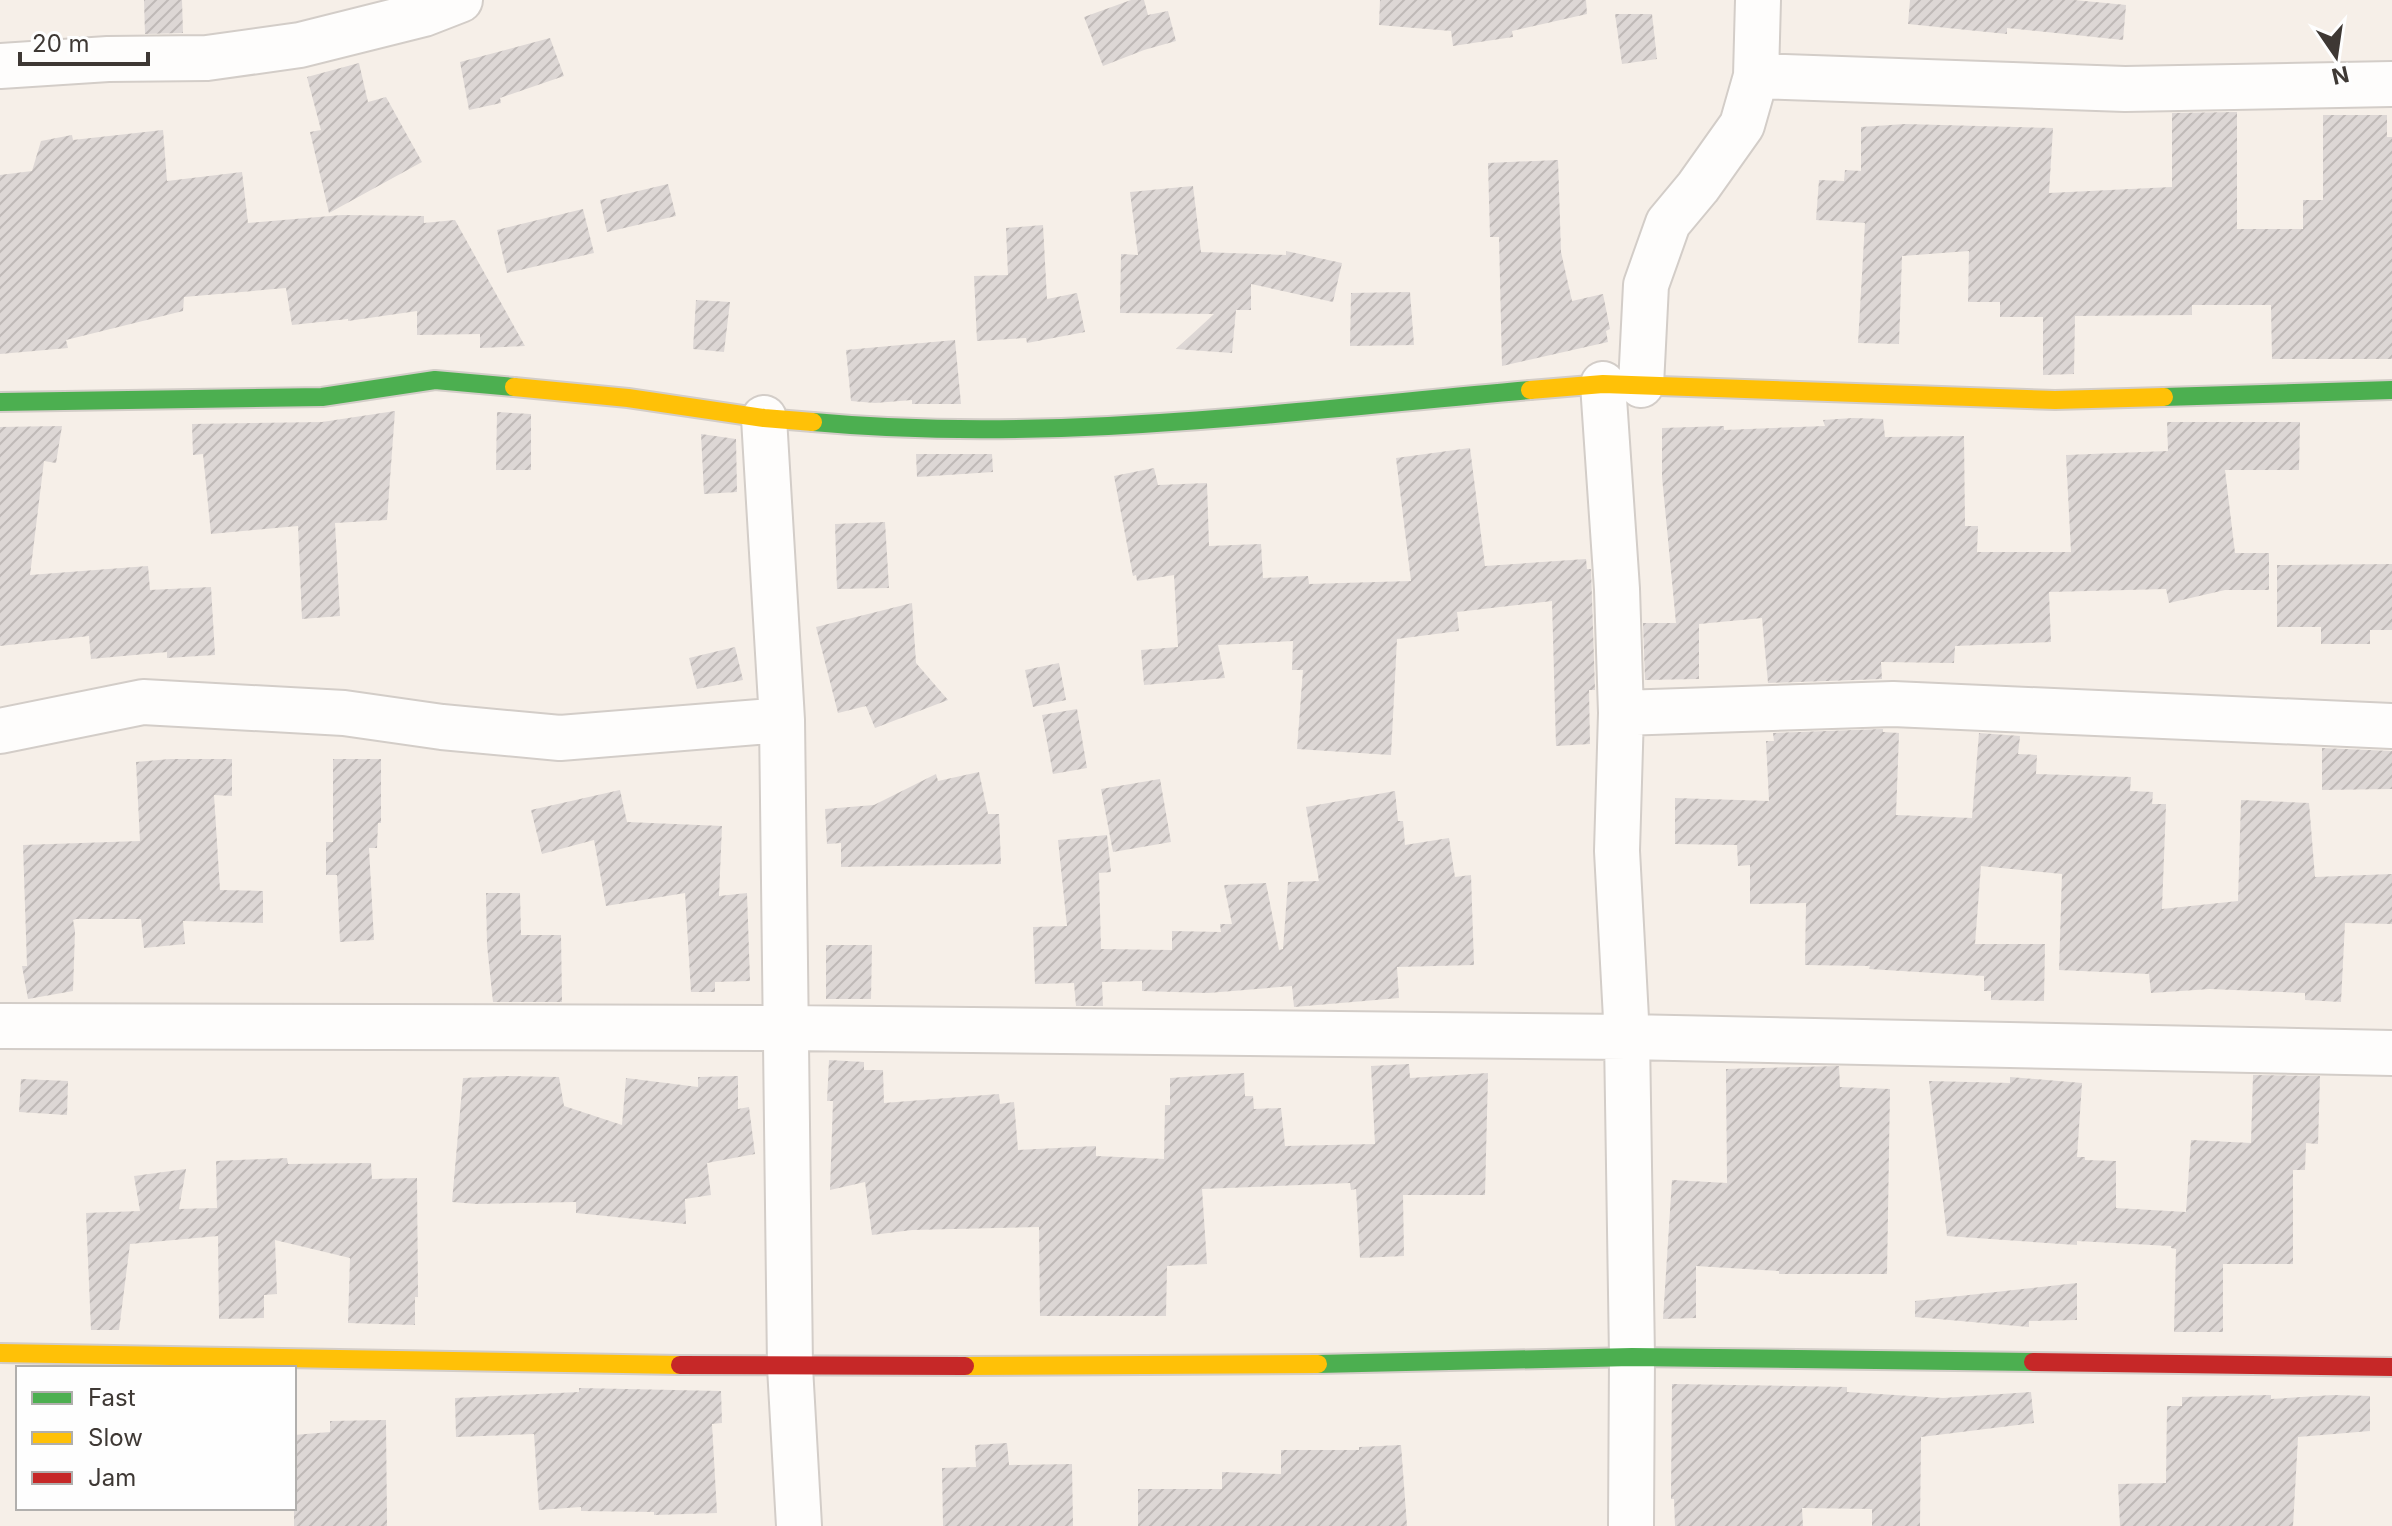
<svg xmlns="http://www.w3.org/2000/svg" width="2392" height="1526" font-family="Inter,sans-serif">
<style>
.building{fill:url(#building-hatch)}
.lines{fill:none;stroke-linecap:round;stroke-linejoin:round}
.street-casing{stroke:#d3cdc8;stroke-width:48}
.fast-casing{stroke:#d3cdc8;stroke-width:22}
.slow-casing{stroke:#d3cdc8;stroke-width:22}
.jam-casing{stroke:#d3cdc8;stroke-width:22}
.street{stroke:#fefdfc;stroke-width:44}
.fast{stroke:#4caf50;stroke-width:18}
.slow{stroke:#ffc107;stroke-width:18}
.jam{stroke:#c62828;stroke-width:18}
</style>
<defs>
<pattern id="building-hatch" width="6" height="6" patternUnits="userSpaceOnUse" patternTransform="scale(2)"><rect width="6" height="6" fill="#ddd7d5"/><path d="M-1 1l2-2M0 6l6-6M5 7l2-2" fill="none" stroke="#bfb9b7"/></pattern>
</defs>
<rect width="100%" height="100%" fill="#f6efe8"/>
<path class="building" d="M144,0h38l1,33 -38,1z
M1131,0h13l4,15 20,-4 8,30 -32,9 -41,16 -19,-49z
M1380,0h206l1,14 -75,17 1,6 -60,9 -2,-15 -72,-6z
M1910,0h164l52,5 -3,35 -116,-12v6l-99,-10z
M1615,14h37l5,45 -35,5z
M550,38l14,38 -64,22 1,5 -32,7 -9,-48z
M359,63l9,39 18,-5 36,65 -93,51 -19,-81 11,-2 -14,-53z
M2237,112v117h66v-29h20v-85h64v22h5v222h-120l-1,-54h-79v10l-117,1 -1,58 -31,1v-58h-43v-15h-32l1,-51 -67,5 -3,88 -41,-1 7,-120 -49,-3 3,-40 25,1 1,-11 16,1v-44l44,-3 148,4 -4,65 123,-6v-74z
M163,130l4,51 75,-9 6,51 94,-8 82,1v7l31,-3 70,126 -45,2v-14l-63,1v-24l-69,10v-2l-56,6 -6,-37 -102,9 -1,14 -117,29 2,8 -68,6v-179l32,-4 9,-30 31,-6 1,5z
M1558,160l3,92 11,49 31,-7 7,35 -4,2 2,11 -106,24 -3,-129h-9l-2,-74z
M668,184l8,32 -69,16 -7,-32z
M1193,186l8,66 85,3v-4l56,12 -9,39 -82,-18v26h-15l-4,43 -56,-4 38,-35 -94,-1 1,-59 17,1 -8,-63z
M583,209l11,44 -87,20 -10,-43z
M1043,225l4,74 30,-6 8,39 -58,11 -1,-5 -49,3 -3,-65 34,-1 -2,-47z
M1410,292l4,53 -64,1 1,-53z
M696,300l34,2 -6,50 -31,-3z
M955,340l6,64h-49v-4l-37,3 -24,-2 -5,-51z
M395,411l-8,109 -52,3 5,93 -38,3 -4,-93 -87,8 -8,-80 -10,1 -1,-31 130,-2z
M497,412l34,2v56h-35z
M1853,418l30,1 2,18 79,-1 1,90h13l-1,26h94l-5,-97 102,-4 -1,-29h133l-1,48h-74l10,83h34v37h-44l-56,13 -3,-14 -117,3 2,50 -96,4 -1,17 -73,-1 1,17 -114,4 -6,-65 -63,6v55l-54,1 -2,-57h33l-14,-146v-49l62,-2v4l101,-4 -2,-6z
M62,426l-6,37 -12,-2 -14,114 118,-9 2,24 61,-3 4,68 -48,3v-6l-76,7 -2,-23 -89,10v-219z
M701,434l35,5 1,53 -33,2z
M1470,448l15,118 101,-7 1,10h4l4,121h-6l1,54 -34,2 -4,-145 -95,11 2,19 -62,8 -6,116 -94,-6 6,-79h-11l1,-29 -75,4 7,33 -81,7 -3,-35 37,-3 -4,-72 -37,6 -1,-6 -3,1 -19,-100 40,-8 4,17 49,-2 2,63 52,-2 2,34 45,-2 1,8 102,-3 -15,-123z
M916,454h76l1,18 -76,5z
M885,522l4,66 -52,1 -2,-65z
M2392,564v66h-22v14h-49v-17h-44v-62z
M912,603l4,60 32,37 -73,28 -9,-22 -28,7 -22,-86z
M735,647l8,33 -46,9 -8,-31z
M1059,663l7,37 -33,7 -8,-37z
M1077,709l10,59 -34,6 -11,-59z
M1883,729v3l16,1 -3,82 76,3 7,-85 41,3 -2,18 19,1 -1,19 95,3 -1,14 23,1 -1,12h14l-4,105 76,-8 3,-101 68,3 6,74 77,-3v50l-47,-1 -4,79 -36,-2v-7l-95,-4 -59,4 -2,-19 -90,-4 3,-96 -81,-8 -6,78h70l-1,57 -53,-1v-9h-7v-15l-115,-7 1,-3 -65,-1 1,-62 -56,1v-39l-12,1 -1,-21 -62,-1v-46l94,3 -3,-60h8l-1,-8z
M2322,748l70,3v38l-70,1z
M170,759h62v37l-18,-1 6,95 43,1v32l-80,-2 2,23 -41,4 -3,-29h-65l-3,1 2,11 -2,60 -45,8 -6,-33h5l-4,-121 117,-4 -4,-79z
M333,759h48v64h-3l-1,25h-8l5,92 -34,2 -3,-67h-11v-33h7z
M979,772l9,42h11l2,50 -160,3v-24l-14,1 -2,-35 49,-4 62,-31 2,7z
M1160,779l11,63 -58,10 -12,-63z
M620,790l7,32 95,4 -3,70 28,-3 3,88 -35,1v10h-24l-6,-99 -79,13 -12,-66 -52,14 -11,-44z
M1395,791l3,30h5l2,24 44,-7 6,39 16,-2 3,90 -77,2 2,31 -105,9 -2,-21 -84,7 -66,-2v-10l-40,1 1,24h-27l-2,-23 -39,1 -2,-57 34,-1 -9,-86 49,-5 4,37 -12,1 2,76 71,1v-19l49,1 -1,-8h12l-8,-39 42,-2 13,67 4,-1 5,-67 31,-1 -13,-74z
M486,893h34l1,42h40l1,67h-69l-6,-57z
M826,945h46l-1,54h-45z
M829,1060l35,2v8h19l1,33 115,-9 1,10 14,-2 4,48 78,-4v10l68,3 1,-54h5v-27l74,-5 1,23h8l1,13 27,-1 4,38 90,-2 -4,-78 38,-2 1,14 78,-5 -3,122h-82l1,61 -44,2 -4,-69 -5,1 -1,-7 -148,6 5,75 -40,2 -1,50h-126l-1,-89 -127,3 -40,5 -7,-53 -35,8 3,-89h-6z
M1839,1066l1,21 50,2 -3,185h-108v-3l-83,-5v52l-33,1 9,-139 55,3 -1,-114z
M2253,1075l67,1 -2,68 -12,-1 -1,27h-12v94h-70v68h-49l2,-83 -5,-1v-2l-94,-5v4l-130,-9 -18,-155 81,2v-6l72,6 -5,74h8v3l31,1v47l70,4 5,-72 60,3z
M505,1076l54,1 5,29 58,19 4,-47 72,9v-10l40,-1v33l11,-2 6,47 -48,9 4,32 -26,4 1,25 -110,-11v-11l-99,2 -25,-2 11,-124z
M21,1079l47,2 -1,34 -48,-3z
M287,1158l1,6 83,-1 1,16 45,-1 1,119h-3v28l-67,-2 2,-65 -75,-18 2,54 -13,1v23l-45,1 -1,-83 -88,8 -11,86h-28l-5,-117 54,-2 -6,-35 52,-7 -7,40 38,-1 -1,-47z
M2077,1283v37l-48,1v6l-114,-10v-16z
M1672,1384l175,3v5l96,6 88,-6 3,31 -113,14 -1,89h-48v-17l-70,-1 1,18h-128l-1,-27h-3z
M579,1388l142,3 1,32 -10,1 5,89 -63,2v-3l-73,-1v-4l-42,3 -5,-76 -78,3 -1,-39 124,-6z
M2271,1395v4l62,-4 37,1v35l-72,6 -5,89h-173l-2,-42 48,-1 1,-77h15v-9z
M386,1420l1,106h-93v-91l36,-3v-11z
M1007,1443l2,22 63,-1 1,62h-130l-1,-58 34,-1 -1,-22z
M1401,1445l6,81h-269v-37h84v-17l59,2v-24h78v-3z"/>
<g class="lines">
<g class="street-casing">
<path id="street" d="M0,66l108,-7 99,-1 93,-13 124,-31 36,-14
M1756,76l369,13 267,-5
M1603,384l14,205 4,124 -4,138 10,186 5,320 -1,169
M1641,385l5,-100 22,-62 30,-36 44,-62 14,-49 2,-76
M764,418l18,302 8,647 9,159
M1621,713l272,-9 499,22
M0,731l143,-29 201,11 98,14 118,11 222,-18
M0,1026l786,2 841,9 765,16"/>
</g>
<g class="fast-casing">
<path id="fast" d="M2164,397l228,-7
M0,402l322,-5 113,-17 79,7
M813,422c239,22 479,-11 717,-32
M1318,1364l314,-7 401,5"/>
</g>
<g class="slow-casing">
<path id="slow" d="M514,387l114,11 136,20 49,4
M1530,390l73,-6 452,16 109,-3
M0,1353l680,12
M965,1366l353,-2"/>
</g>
<g class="jam-casing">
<path id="jam" d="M2033,1362l359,5
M680,1365l285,1"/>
</g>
<use href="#street" class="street"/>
<use href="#fast" class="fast"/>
<use href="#slow" class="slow"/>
<use href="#jam" class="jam"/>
</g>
<rect x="16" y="1366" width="280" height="144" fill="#fefefe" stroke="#b1afad" stroke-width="2"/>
<rect x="32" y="1392" width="40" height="12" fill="#4caf50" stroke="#b1afad" stroke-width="2"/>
<text x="88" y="1406" font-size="24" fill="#3e3834">Fast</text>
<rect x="32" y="1432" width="40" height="12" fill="#ffc107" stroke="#b1afad" stroke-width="2"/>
<text x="88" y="1446" font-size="24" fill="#3e3834">Slow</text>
<rect x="32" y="1472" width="40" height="12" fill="#c62828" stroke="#b1afad" stroke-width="2"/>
<text x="88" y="1486" font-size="24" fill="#3e3834">Jam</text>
<g transform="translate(2336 56) rotate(167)" stroke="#fefefe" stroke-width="6" paint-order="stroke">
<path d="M0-6L14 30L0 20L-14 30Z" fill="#3e3834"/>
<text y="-12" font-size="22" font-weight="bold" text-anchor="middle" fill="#3e3834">N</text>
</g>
<path d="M20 52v12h128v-12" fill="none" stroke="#3e3834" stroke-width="4"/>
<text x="32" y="52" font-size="24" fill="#3e3834" stroke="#fefefe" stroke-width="6" paint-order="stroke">20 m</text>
</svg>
